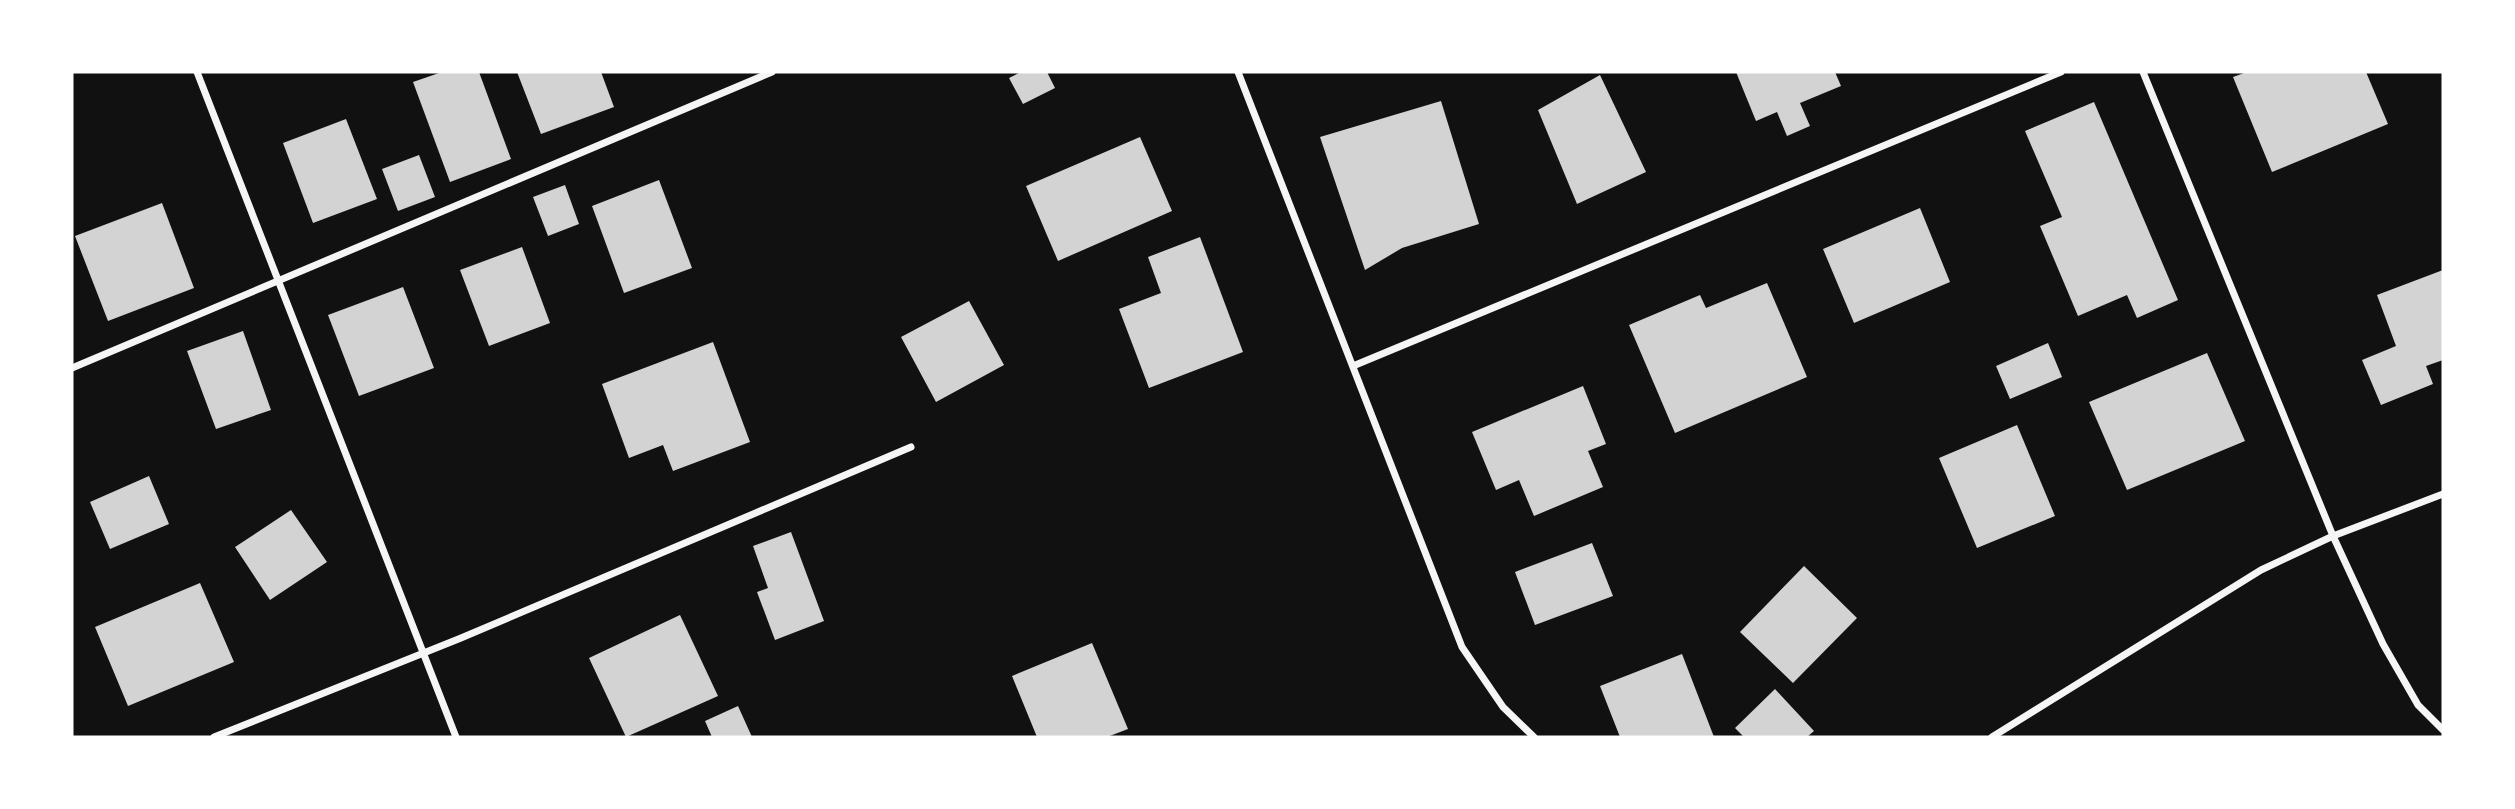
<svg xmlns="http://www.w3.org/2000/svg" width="2515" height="809" font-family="'Source Sans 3',sans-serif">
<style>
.building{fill:#d3d3d3}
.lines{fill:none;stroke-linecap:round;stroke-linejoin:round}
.minor{stroke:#f5f5f5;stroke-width:7}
</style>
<rect width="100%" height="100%" fill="#111"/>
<path class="building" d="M442,72h37l32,87 -61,23 -37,-100z
M517,72h84l13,35 -73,27z
M1021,72h26l8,16 -32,16 -14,-26z
M1736,72h99l6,14 -41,17 10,23 -23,10 -10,-24 -21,9z
M2247,72h119l22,52 -116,48 -39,-95z
M1600,75l46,97 -69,32 -39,-94z
M1441,101l38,123 -77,24 -37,22 -45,-133z
M2094,102l84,198 -41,18 -10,-23 -49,21 -38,-90 22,-9 -37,-86z
M346,119l31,80 -64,24 -30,-80z
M1140,137l32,74 -114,50 -32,-75z
M419,155l16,42 -37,14 -16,-42z
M659,180l33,88 -68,25 -32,-87z
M565,185l14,39 -31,12 -15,-39z
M162,203l32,85 -86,33 -33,-85z
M1920,208l30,74 -96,41 -31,-74z
M1200,237l43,115 -94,36 -30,-79 42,-16 -13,-36z
M522,247l28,76 -61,23 -29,-76z
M2443,270v90l-17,6 7,18 -52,21 -19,-45 34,-14 -19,-51z
M1767,283l40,94 -132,56 -46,-108 71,-30 6,13z
M403,287l31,81 -75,28 -31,-81z
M969,301l35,64 -68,37 -35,-65z
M243,331l28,79 -55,19 -29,-78z
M713,342l37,100 -77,29 -10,-26 -34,13 -27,-74z
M2048,343l14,34 -52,22 -14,-33z
M2207,353l38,88 -118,49 -38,-88z
M1583,386l23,58 -18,7 15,36 -69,29 -15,-36 -23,10 -24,-58z
M2017,425l38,91 -78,32 -38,-90z
M149,476l20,48 -59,25 -20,-47z
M291,510l36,52 -57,38 -35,-53z
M791,532l33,89 -49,19 -18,-48 11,-4 -15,-42z
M1592,543l21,53 -78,29 -20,-53z
M1804,566l53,52 -64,65 -53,-51z
M200,583l34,79 -106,44 -33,-79z
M680,615l38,81 -92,41 -37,-79z
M1092,643l36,86 -21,8h-70l-25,-61z
M1682,654l32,83h-94l-20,-51z
M1775,689l39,42 -7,6h-63l-9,-9z
M738,706l14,31h-40l-7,-16z"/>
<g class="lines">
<path class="minor" d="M197,72l259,665
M1238,72l224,575 41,60 31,30
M2143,72l190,464 50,108 35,61 25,25
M1353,366l708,-294
M72,368l700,-296
M214,737l247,-99 450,-191
M1992,737l269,-167 72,-34 110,-42"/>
</g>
<rect width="2515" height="809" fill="none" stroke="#ffffff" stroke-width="147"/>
</svg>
